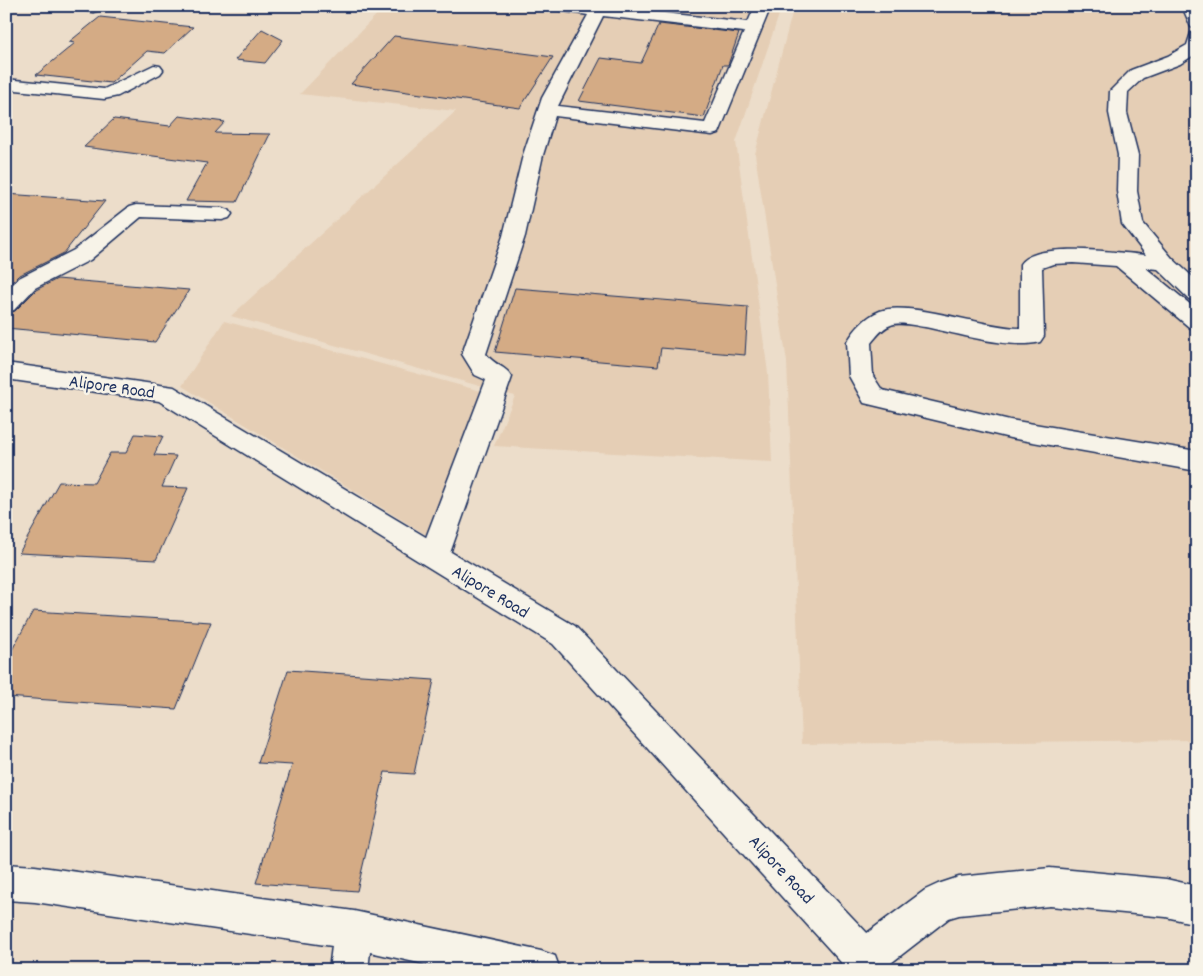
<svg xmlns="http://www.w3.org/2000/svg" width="1203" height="976" font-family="Dekko,sans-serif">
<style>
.built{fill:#e5ceb5}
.building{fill:#d4ab85;stroke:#1b2f5e}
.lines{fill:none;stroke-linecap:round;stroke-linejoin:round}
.minor-casing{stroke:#1b2f5e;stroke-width:3}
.major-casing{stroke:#1b2f5e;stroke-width:3}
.minor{fill:#f7f3e8;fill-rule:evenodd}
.major{fill:#f7f3e8;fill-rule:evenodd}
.labels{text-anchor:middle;stroke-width:5;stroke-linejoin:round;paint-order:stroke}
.street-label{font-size:18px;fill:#1b2f5e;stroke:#f7f3e8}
</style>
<rect width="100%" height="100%" fill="#ecddca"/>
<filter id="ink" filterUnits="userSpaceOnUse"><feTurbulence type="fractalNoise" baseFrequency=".02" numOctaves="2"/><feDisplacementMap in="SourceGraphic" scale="10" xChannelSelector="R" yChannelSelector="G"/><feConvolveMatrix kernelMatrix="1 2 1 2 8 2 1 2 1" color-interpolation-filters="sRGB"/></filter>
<g filter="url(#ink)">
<path class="built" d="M385,6h397l-46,136 32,231 4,89 -278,-16 21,-50 -284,-80 225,-205 -156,-17z
M794,6h403v734l-395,4 -15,-382 -32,-208z
M224,321l264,72 -53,147 -253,-154z"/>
<path class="building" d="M100,17l93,10 -28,26 -18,-2 -36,32 -75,-8 39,-32 -6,-1z
M659,24l80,9 -11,32h-5l-19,52 -125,-16 22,-43 40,5z
M262,29l21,11 -18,23 -30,-3z
M394,36l159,21 -33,51 -169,-24z
M179,116l46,6 -10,11 55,1 -33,68 -51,-1 21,-38 -123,-16 30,-28 56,7z
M6,194l99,7 -41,52 -46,23 -12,12z
M57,279l132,11 -34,52 -149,-14v-14l9,-3 21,-21z
M515,288l233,19 -3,48 -84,-7 -3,18 -163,-14z
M135,434l28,2 -9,19 22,1 -14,31 26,1 -32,72 -137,-7 40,-71 35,1 16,-30h16z
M33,611l178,11 -35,87 -170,-12v-36z
M288,670l146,10 -20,94 -29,-2 -28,119 -101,-8 36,-118 -34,-2z"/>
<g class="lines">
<g class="minor-casing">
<path id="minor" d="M75,6h26v1l-2,3 -6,2 -16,-3z
M548,6h51l149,16 7,-16h16l-52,127 -7,2 -157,-19 -12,39 -18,81 -39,118c9,12 20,12 26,23l-63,179 -5,8 -10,4 -10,-4 -5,-8 67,-176 -11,-5 -13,-21 41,-118 20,-81 19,-57 46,-83 -38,-6zM603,16l141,16 -39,91 -147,-17z
M1182,6h15v23l-6,-2z
M1197,32v21l-17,11 -37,14 -15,14 -1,21 11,42 -1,36 6,32 29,35 25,23v20l-8,-2 -31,-30 -12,-1 51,42v20l-8,-3 -73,-61 -43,-3 -20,1 -11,4 2,68 -4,6c-29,8 -84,-9 -115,-15 -9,-1 -25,-6 -34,-2 -9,3 -14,11 -20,18l2,33 9,14 128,30 187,31v20l-187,-33 -146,-35 -15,-27 -2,-34c8,-13 18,-25 33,-31 27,-11 106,17 140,17v-64c16,-24 100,-11 126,-9l-24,-31 -5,-33 1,-36 -9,-42 1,-22 21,-21 37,-14 19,-11 4,-12z
M154,65l6,1 3,4 -3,4 -42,22 -14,3 -98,-10v-10l98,10z
M136,205l86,3 7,2 3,4 -3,4 -7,2 -81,-3 -51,43 -55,28 -21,22 -8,2v-21l13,-13 55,-28 55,-43z
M6,864l29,2 319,45 187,40 14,5 5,14h-110l-80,-18 -2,18h-39l3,-24 -297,-44 -29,-2z
M1050,868l116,11 31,7v38l-31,-7 -116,-11 -91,9 -10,3 -67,52h-32l-4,-11 5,-14 74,-55 13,-6 21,-7z"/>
</g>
<g class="major-casing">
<path id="major" d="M6,363l168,24 401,239 314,330 5,14h-46l-295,-326 -394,-243 -153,-22z"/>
</g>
<use href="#minor" class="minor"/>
<use href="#major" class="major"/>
</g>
</g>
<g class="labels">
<g class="street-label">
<text transform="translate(112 386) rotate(8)" y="6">Alipore Road</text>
<text transform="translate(491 591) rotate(31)" y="6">Alipore Road</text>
<text transform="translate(782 869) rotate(47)" y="6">Alipore Road</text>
</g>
</g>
<rect width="1203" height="976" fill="none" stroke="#f7f3e8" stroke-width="25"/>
<rect x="12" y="12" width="1178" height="951" fill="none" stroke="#1b2f5e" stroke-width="2" filter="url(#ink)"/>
</svg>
